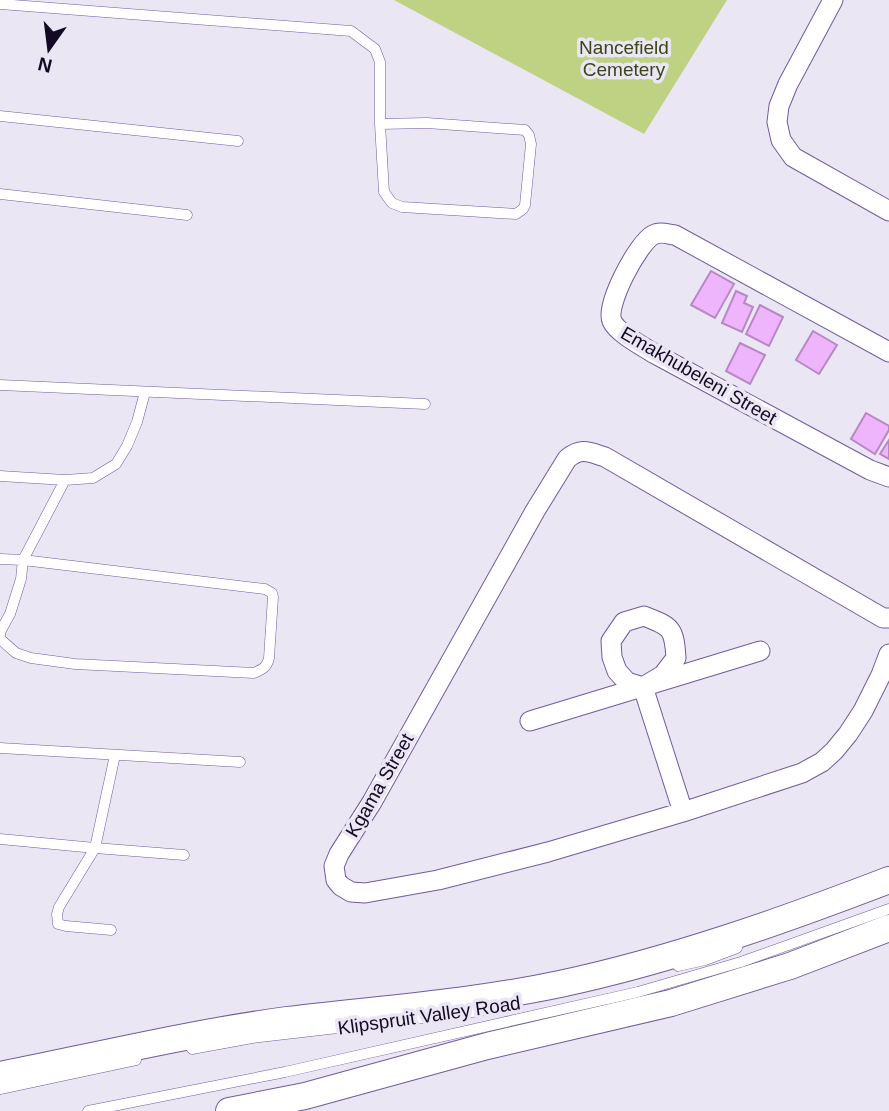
<svg xmlns="http://www.w3.org/2000/svg" width="889" height="1111" font-family="Helvetica,sans-serif">
<style>
.green{fill:#bfd183}
.building{fill:#eeb5fc;stroke:#b887c4;stroke-width:2}
.lines{fill:none;stroke-linecap:round;stroke-linejoin:round}
.lane-casing{stroke:#725b9b;stroke-width:11}
.street-casing{stroke:#725b9b;stroke-width:21}
.secondary-casing{stroke:#725b9b;stroke-width:28}
.lane{stroke:#fff;stroke-width:10}
.street{stroke:#fff;stroke-width:19}
.secondary{stroke:#fff;stroke-width:26}
.labels{text-anchor:middle;stroke-width:7;stroke-linejoin:round;paint-order:stroke}
.park-label{font-size:19px;fill:#3b4516;stroke:#eae6f4}
.street-label{font-size:19px;fill:#130922;stroke:#eae6f4}
</style>
<rect width="100%" height="100%" fill="#eae6f4"/>
<path class="green" d="M394,0h333l-83,134z"/>
<path class="building" d="M711,271l23,13 -19,34 -24,-13z
M736,291l11,5 -3,7 9,4 -11,25 -20,-9z
M760,305l23,12 -14,29 -23,-12z
M813,331l24,14 -18,29 -23,-14z
M740,343l25,12 -15,29 -24,-13z
M866,413l23,13v4l-14,24 -24,-15z
M889,440v19l-9,-5z"/>
<g class="lines">
<g class="lane-casing">
<path id="lane" d="M0,4l351,27 24,18 5,13v62l4,68 8,11 10,4 114,7 7,-5 2,-4 6,-61 -2,-9 -4,-5 -98,-7 -47,1
M0,116l238,25
M0,194l187,21
M0,385l425,19
M0,476l65,4
M0,559l23,1 242,29 7,4 1,4 -4,61c-2,9 -6,11 -15,15l-179,-9 -44,-6 -15,-5 -16,-14v-7l10,-18 11,-35 2,-19 42,-80 28,-2 23,-14 11,-18 10,-24 8,-30
M0,748l240,14
M115,755l-20,93 89,7
M0,839l95,9 -36,59 -2,7 1,10 8,2 45,4
M678,966l27,-6 32,-12
M460,1014l36,-6
M192,1049l60,-11 172,-20
M0,1089l136,-29
M88,1111l197,-39 353,-80 103,-30 148,-53"/>
</g>
<g class="street-casing">
<path id="street" d="M833,0l-45,84 -9,22 -2,16 4,18 12,17 96,54
M889,352l-214,-117c-8,-1 -15,-4 -22,0 -15,8 -48,70 -41,86 5,12 32,26 43,33l215,116 19,7
M644,616c28,11 30,12 32,42l-13,17 -20,12 -16,-5 -10,-11 -5,-14 -1,-16 13,-19z
M889,618h-6l-278,-161c-16,-5 -24,-10 -38,2l-32,52 -163,291 -33,52 -5,12 2,14 5,6 10,6 14,1 73,-13 110,-28 135,-40 119,-39 20,-11 12,-11 14,-17 15,-23 18,-36 8,-21
M643,687l40,125
M530,721l230,-70"/>
</g>
<g class="secondary-casing">
<path id="secondary" d="M0,1075c95,-19 191,-42 287,-55 91,-11 183,-17 273,-36 112,-24 222,-63 329,-104
M229,1111l76,-15 182,-50 184,-43 119,-37 99,-38"/>
</g>
<use href="#lane" class="lane"/>
<use href="#street" class="street"/>
<use href="#secondary" class="secondary"/>
</g>
<g class="labels">
<g class="park-label">
<text x="624" y="54">Nancefield<tspan x="624" dy="22">Cemetery</tspan></text>
</g>
<g class="street-label">
<text transform="translate(699 375) rotate(30)" y="7">Emakhubeleni Street</text>
<text transform="translate(379 785) rotate(-60)" y="7">Kgama Street</text>
<text transform="translate(429 1015) rotate(-8)" y="7">Klipspruit Valley Road</text>
</g>
</g>
<g transform="translate(49 49) rotate(194)" stroke="#eae6f4" stroke-width="5" paint-order="stroke">
<path d="M0-5L12 26L0 18L-12 26Z" fill="#130922"/>
<text y="-10" font-size="19" font-weight="bold" text-anchor="middle" fill="#130922">N</text>
</g>
</svg>
